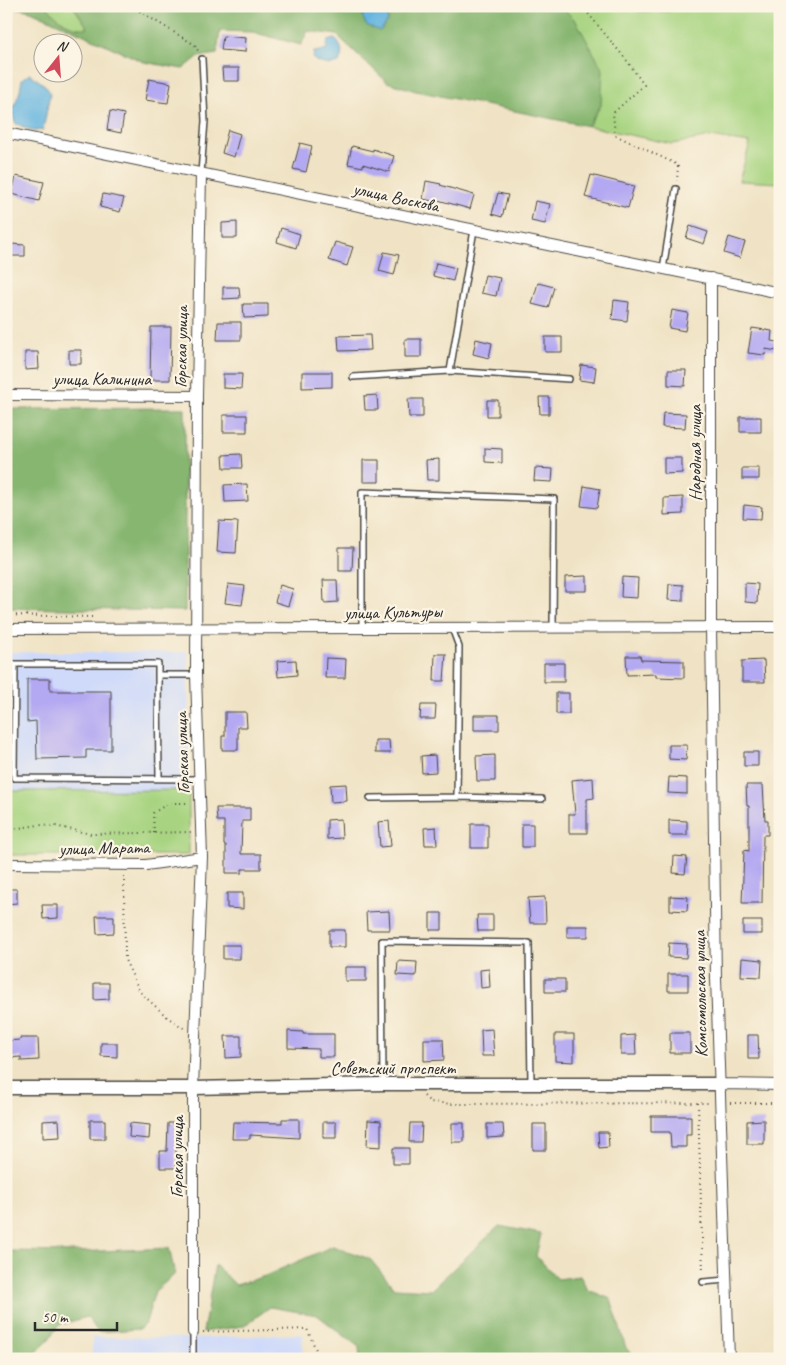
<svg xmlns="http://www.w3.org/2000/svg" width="786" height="1365" font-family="Caveat,sans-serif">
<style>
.built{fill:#cfdafa}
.green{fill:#a8d481;stroke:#6a8056}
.forest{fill:#86b66f;stroke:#58704d}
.water{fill:#66b5e0;stroke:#487086}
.building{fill:#b3a8f2}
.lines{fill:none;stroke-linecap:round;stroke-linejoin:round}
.service-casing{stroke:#494742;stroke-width:8}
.minor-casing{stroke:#494742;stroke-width:12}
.tertiary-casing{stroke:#494742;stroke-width:15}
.path{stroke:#494742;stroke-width:2;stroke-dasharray:1 4;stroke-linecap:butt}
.service{stroke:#fff;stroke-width:5}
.minor{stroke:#fff;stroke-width:10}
.tertiary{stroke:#fff;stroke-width:12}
.labels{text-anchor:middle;stroke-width:4.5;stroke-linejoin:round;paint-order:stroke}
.street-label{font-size:18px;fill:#2b2b2b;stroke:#fcf5e5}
</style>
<rect width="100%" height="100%" fill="#fcf5e5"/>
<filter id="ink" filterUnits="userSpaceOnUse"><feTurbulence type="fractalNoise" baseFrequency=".02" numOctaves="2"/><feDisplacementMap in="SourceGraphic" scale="10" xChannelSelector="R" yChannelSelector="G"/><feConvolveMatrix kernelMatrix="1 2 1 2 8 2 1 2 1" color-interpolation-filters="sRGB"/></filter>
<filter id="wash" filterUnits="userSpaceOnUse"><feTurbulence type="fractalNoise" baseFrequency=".0096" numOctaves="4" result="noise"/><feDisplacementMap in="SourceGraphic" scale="20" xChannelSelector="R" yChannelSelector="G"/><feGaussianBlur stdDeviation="1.12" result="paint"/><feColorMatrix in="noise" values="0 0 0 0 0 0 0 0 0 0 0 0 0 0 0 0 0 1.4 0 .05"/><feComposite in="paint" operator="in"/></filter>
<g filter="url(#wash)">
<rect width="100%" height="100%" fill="#f0e3c5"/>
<path class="built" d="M6,652h182l1,138 -183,1z
M302,1334l2,25h-212v-22l102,1z"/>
<path class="green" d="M46,6h27l16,23h-14l-18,-12z
M561,6h77v5h31l14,-5h97v163l-2,3 2,2v9l-41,-2 11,-38 -40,-6 -38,7 -84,-18 13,-21 -25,-84z
M189,790v65h-183v-64z"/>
<path class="forest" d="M9,6h37c13,13 23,24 42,22l-15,-22h291l-3,6 27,9 -2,-15h175l15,15 27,49 -2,35 -13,21 -172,-35 -29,-9 -50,-47 -29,-4 -7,14 -49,-13 -32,-1 -3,23 -19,3 -15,12 -39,-7 -113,-51z
M638,6h45l-14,5h-30z
M185,408v203l-179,-3v-199z
M499,1226l42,8 -5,22 22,23 22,-3 8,14 23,9 15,49 10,11h-276l-1,-12 -42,-32 -47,-8 -26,19 -41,6 12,-67 21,20 29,-9 68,-30 37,13 24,29 37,2z
M169,1248l6,26 -20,17 -9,31 -6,7 -42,3 -11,-15 -28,8 -13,18 -12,12v4h-28v-108l72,1z"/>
<path class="water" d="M364,6h22l2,15 -8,10 -14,-6 -5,-13z
M335,39c8,8 8,14 4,24 -10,3 -16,2 -26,-4l1,-7 12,-2 2,-9z
M30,74l16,12 4,8 -7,36 -10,1 -18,-8 -3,-11 8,-21 2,-12z"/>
<g id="blocks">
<path class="building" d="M223,36l23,2 -1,14 -24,-2z
M222,68h17v13h-16z
M149,79l22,4 -3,20 -23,-3z
M110,111l14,3 -3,19 -14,-3z
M228,130l12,4 -6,23 -12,-4z
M300,143l12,3 -6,26 -13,-3z
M352,146l21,5v-2l21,7 -5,16 -26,-8v3l-15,-3z
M591,175l43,11 -6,22 -43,-11z
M16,176l28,6 -5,19 -27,-7z
M426,181l15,3 -1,1 34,10 -4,14 -32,-9 -1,2 -14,-3z
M498,193l10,2 -6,22 -10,-3z
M103,194l21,4 -4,14 -20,-5z
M535,201l15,3 -5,20 -14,-3z
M237,222v16h-15v-15z
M690,226l18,6 -4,12 -18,-6z
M281,228l19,6 -4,14 -19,-6z
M729,237l16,5 -5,16 -16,-5z
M335,242l18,5 -6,19 -18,-6z
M11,244l14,1v11h-14z
M384,252l15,3 -5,20 -15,-4z
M436,263l20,5 -3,13 -20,-5z
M485,275l15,3 -4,18 -15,-3z
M538,283l16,4 -6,21 -16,-4z
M223,287h16l1,11 -17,1z
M614,300l15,2 -2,19 -15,-2z
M243,304h25v13l-24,1z
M672,310l16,3 -3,18 -16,-3z
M218,322h23v18h-24z
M151,327h20l-1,53h-20z
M752,328l20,3 -1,10 7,1 -2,9 -10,-2 -1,6 -17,-2z
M370,335l1,15 -32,1 -1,-15z
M545,337h17v15h-17z
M405,339h16v18h-16z
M476,339l16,4 -3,15 -16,-4z
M69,350h12v14h-12z
M25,352h13l1,17 -14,1z
M581,365l15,2 -2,15 -15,-2z
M668,370h18l-1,16 -17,-1z
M302,372h30v15l-30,1z
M223,374h19l-1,15 -18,-1z
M377,395l1,15h-13l-1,-14z
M539,397h10v17h-9z
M408,399h15v18h-14z
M487,400h11v16h-11z
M663,413l23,1 -1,14 -23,-1z
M223,415h24v17h-24z
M740,417h21v15h-21z
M485,448l17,1v14l-17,-1z
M241,454l1,14h-18l-1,-13z
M664,458h18v15l-18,1z
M439,459v21h-12l-1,-20z
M363,460h16v22h-16z
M535,468l18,1 -1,13 -18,-1z
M742,468h17v11h-17z
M247,484l1,17 -23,1 -1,-17z
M584,486l16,3 -3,19 -16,-2z
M683,497v17l-19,1v-17z
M744,505l18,2 -1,12 -18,-1z
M219,521l19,1 -2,31 -19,-1z
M339,548h14l-1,23h-13z
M587,576v15h-22v-14z
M622,577l16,1 -1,20 -16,-1z
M323,580h14l1,22 -14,1z
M745,583l13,1 -1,19 -12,-1z
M228,584l17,2 -3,19 -17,-2z
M669,584l14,1v16l-15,-1z
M280,585l13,4 -5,17 -13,-4z
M435,654h11l-2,27h-10z
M626,656h14l1,4 43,1v17l-28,-1v-3l-29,1z
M326,658l20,1 -1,19h-20z
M296,660l1,15 -19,2 -1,-16z
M764,660l1,22h-23v-21z
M544,663h20v19h-20z
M27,679h23v12h61v59h-25v8l-49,1 -1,-38 -9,1z
M556,693h13v21h-13z
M421,705h15l-1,14h-15z
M225,712h21l1,15h-9v23h-16v-14h3z
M474,715h25v15h-25z
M375,740h14l1,13h-15z
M669,745h18l-1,15 -17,-1z
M744,752h14v14h-14z
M435,755l1,17 -14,1 -1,-17z
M495,755v26h-18l-1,-25z
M669,777l18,1v16l-19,-1z
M593,778l1,20 -7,1v34h-18v-19h6l-3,-34z
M346,784l1,17 -16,1 -1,-17z
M746,785h17l2,35h3v15h-5l-1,68h-20l2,-53 5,1v-45h-2z
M216,808h34v13h-8l-1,33h20v15h-19v4h-16v-28h-2v-24h-7z
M341,819l1,19 -15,1v-19z
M669,820l18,1v14h-18z
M389,821l2,25 -11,1 -2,-25z
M471,824h17v24h-17z
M522,824h11v23h-11z
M436,827l1,18h-12l-1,-17z
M674,856l13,1 -2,17 -12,-1z
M6,889h11v14l-11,1z
M227,893h16v16l-16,-1z
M670,896l18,1 -1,14 -17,-1z
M545,897l1,26h-16l-2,-25z
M42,905h16v13l-15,1z
M389,911l1,19h-23l-1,-18z
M430,913h12v17h-12z
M477,915h16v16h-15z
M96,916h18v17l-17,1z
M743,921h19v13h-19z
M567,926h21v11h-21z
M329,930h16v17h-16z
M669,943l18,1 -1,14 -18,-1z
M223,945h17v14h-17z
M742,958l20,2 -1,17 -20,-1z
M398,961l19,1 -1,14 -19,-1z
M345,967h21v14h-21z
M489,969l1,18 -9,1 -1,-18z
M668,974h20v17h-20z
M545,979h20v13h-20z
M94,983h15v16l-15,1z
M492,1029l2,27h-12l-1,-26z
M288,1031l15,1v2h31v23h-15v-8l-31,-1z
M670,1033h20v20h-20z
M555,1034h19v28l-19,-1z
M635,1035l1,20h-15v-19z
M748,1035h10l1,24h-11z
M225,1036h16v21l-15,1z
M20,1038h18l1,22 -18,1v-4l-15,1v-17l14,-1z
M424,1039h19l1,21 -20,1z
M101,1043h16v14l-16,-1z
M651,1116h40v19h-5v12h-15l-1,-15h-19z
M282,1119h17v19l-49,-3v4h-18l1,-17 49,1z
M59,1120l1,17 -17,1v-17z
M90,1120h15v19h-15z
M368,1120l13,1v26l-14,-1z
M764,1120v24h-17v-23z
M323,1122h13v16h-13z
M130,1123l20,2 -1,14 -20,-2z
M168,1123h11l-1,19h-2v26h-16v-17h7z
M410,1123h12l-1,19h-12z
M452,1123h12v19h-12z
M487,1124h16l1,13 -17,1z
M533,1124h13v26h-13z
M598,1132h10l1,15 -10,1z
M393,1148h16v16h-16z"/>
</g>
</g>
<g filter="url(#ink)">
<use href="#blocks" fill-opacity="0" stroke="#494742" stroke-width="1"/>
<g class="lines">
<g class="service-casing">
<path id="service" d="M201,173l4,-52 -3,-62
M663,269l13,-80
M450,371l119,8
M353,377l97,-6 24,-141
M362,628v-136l192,7 -1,128
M158,675l1,103
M196,675h-38v-11h-143l-1,114 185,1
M457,797l85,2
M370,798l87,-1 2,-150 -7,-19
M383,1084l-1,-143 147,2 2,140
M703,1282l23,-2
M193,1359v-27"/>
</g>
<g class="minor-casing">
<path id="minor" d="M6,133l774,160
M711,278v349l5,351 13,381
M6,395l191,1
M6,629l774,-2
M6,864l140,1 56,-8
M719,1084l61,1
M193,1332v-244l9,-231 -6,-182 1,-279 4,-223"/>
</g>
<g class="tertiary-casing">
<path id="tertiary" d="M6,1088h187l190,-4h336"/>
</g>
<path class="path" d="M131,6l64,39 4,8
M582,6l46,56 16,23 -31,28 2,22 63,30 -1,16
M6,615l86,2
M6,830l33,-5 16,1 36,8 100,-2
M154,833l-1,-20 16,-10h21
M124,876l1,84 15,32 27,25 18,12
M424,1096l6,6 22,2 258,-1
M698,1103l5,170
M730,1103h50
M203,1332l104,-3 13,30"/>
<use href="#service" class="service"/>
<use href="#minor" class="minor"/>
<use href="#tertiary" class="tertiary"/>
</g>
</g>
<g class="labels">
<g class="street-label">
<text transform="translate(396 197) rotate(12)" y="6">улица Воскова</text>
<text transform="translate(181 347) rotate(-89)" y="6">Горская улица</text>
<text x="102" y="385">улица Калинина</text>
<text transform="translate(695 453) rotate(-90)" y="6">Народная улица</text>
<text transform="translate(393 612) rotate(-1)" y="6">улица Культуры</text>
<text transform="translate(182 753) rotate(-92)" y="6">Горская улица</text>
<text transform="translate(104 848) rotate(-1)" y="6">улица Марата</text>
<text transform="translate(700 994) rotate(-91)" y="6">Комсомольская улица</text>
<text x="393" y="1074">Советский проспект</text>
<text transform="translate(177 1157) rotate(-90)" y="6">Горская улица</text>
</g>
</g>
<rect width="786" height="1365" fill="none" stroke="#fcf5e5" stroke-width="25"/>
<g transform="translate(58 58) rotate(17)"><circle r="24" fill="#fcf5e5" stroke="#a8a49b"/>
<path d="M0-4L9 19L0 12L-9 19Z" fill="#d1495b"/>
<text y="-8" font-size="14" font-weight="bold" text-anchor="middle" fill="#2b2b2b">N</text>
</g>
<path d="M35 1322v8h82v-8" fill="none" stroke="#2b2b2b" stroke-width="2.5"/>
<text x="42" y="1322" font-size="15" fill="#2b2b2b" stroke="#fcf5e5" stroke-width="4" paint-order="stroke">50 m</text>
</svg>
